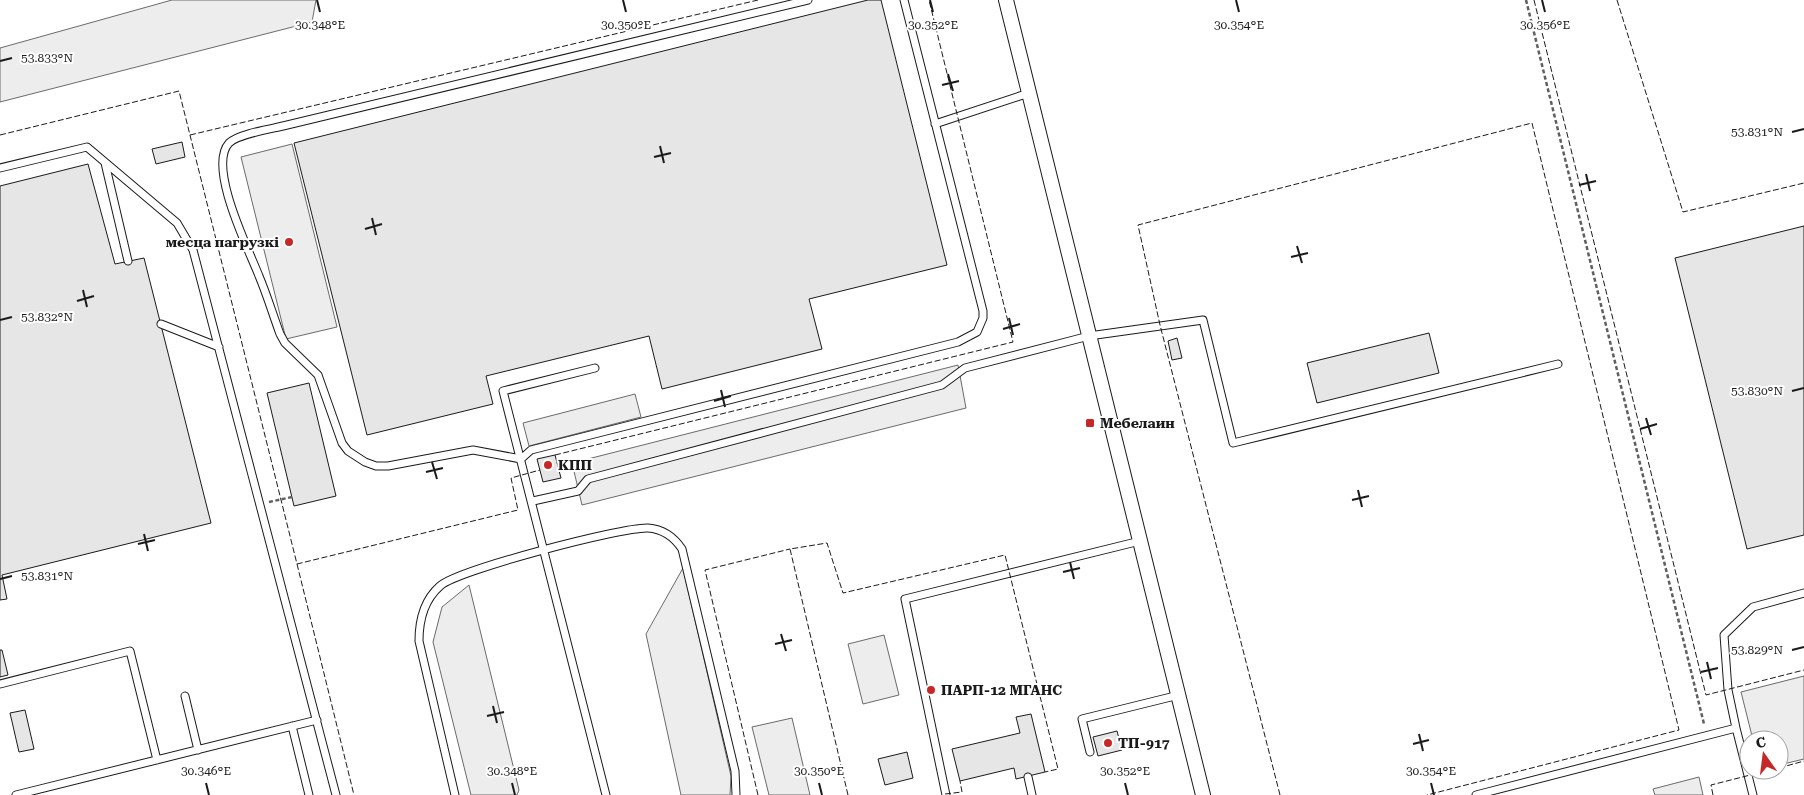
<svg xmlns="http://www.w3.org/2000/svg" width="1804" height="795" font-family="'Roboto Serif',serif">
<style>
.built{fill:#ededed;stroke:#6a6a6a}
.building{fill:#e6e6e6;stroke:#1a1a1a}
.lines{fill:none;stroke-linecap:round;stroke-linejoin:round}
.lane-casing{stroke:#1a1a1a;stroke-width:9}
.street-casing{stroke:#1a1a1a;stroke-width:16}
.path{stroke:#5f5f5f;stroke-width:2.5;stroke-dasharray:4 2.5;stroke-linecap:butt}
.lane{stroke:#fff;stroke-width:7}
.street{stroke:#fff;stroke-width:14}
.fence{stroke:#1a1a1a;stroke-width:1;stroke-dasharray:6 2.5;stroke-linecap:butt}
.ticks{fill:none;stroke:#1a1a1a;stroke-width:2}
.poi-dot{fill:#c62828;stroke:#fff;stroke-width:2}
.labels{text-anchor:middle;stroke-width:4;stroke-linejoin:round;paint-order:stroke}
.poi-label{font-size:14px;font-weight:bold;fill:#1a1a1a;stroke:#fff;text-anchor:start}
.ticks-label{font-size:12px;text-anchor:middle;fill:#1a1a1a;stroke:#fff;stroke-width:4;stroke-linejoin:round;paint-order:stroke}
</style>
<rect width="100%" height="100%" fill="#fff"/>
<path class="built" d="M172,0h144l-4,22 -312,80v-54z
M292,144l45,183 -51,12 -45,-182z
M958,365l8,43 -384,97 -10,-42z
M635,394l6,23 -112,29 -6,-23z
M683,568l48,208 -1,19h-49l-35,-161z
M469,585l50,205 -2,5h-46l-38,-153 9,-35z
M884,635l15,60 -36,9 -15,-60z
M1804,676v83l-25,6v-25h-26l-12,-48z
M792,718l18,77h-41l-17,-68z
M1699,777l4,18h-48l-2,-6z"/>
<path class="building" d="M868,0h13l66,265 -138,34 13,50 -160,40 -13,-53 -163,40 7,28 -126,31 -73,-292z
M182,142l3,15 -29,7 -4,-15z
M88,164l27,100 29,-6 67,265 -209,52 5,24 -7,1v-414z
M1804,226v309l-57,14 -72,-291z
M1429,333l10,40 -122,30 -10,-40z
M1177,338l5,20 -10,2 -4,-19z
M309,383l27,113 -42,10 -27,-113z
M555,455l6,23 -18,4 -6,-23z
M0,650h2l6,25 -8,2z
M25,710l9,39 -15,3 -9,-39z
M1031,714l14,58 -29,7 -2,-11 -54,13 -8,-32 68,-16 -4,-16z
M1117,731l5,19 -24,6 -5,-19z
M907,752l6,26 -28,7 -7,-26z"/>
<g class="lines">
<g class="lane-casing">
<path id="lane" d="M935,124l94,-31
M105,163l23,98
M0,168l87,-21 90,76 16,27 143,545
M161,324l58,23
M595,368l-92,23 103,404
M521,459l-48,-9 -85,16h-12l-11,-4 -17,-11 -6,-8 -24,-68 -33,-32 -5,-9c-7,-19 -13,-39 -21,-58 -10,-26 -52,-109 -30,-133 9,-9 41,-14 54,-17l525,-126
M521,459l10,-9 12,-3 415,-105 19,-10 6,-14v-7l-79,-311
M533,501l45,-10 10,-12 354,-94 23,-17 124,-32 114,-16 30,123 325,-79
M0,684l130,-33 27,109
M185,696l13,54
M292,726l17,69
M1736,728l-8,-38 -4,-55 29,-28 51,-14
M1090,752l-8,-33 97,-24
M1028,777l4,18
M16,795l301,-75
M455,795l-36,-154c0,-20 5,-41 21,-55 18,-16 181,-59 208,-58 14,1 26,9 34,21l53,222 1,24
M946,795l-41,-196 235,-58
M1476,795l260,-67 17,67"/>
</g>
<g class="street-casing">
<path id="street" d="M1006,0l197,795"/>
</g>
<path class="path" d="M1526,0l178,724
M269,502l23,-5"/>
<use href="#lane" class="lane"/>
<use href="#street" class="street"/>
<path class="fence" d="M1534,0l172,695 98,-25
M1617,0l66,212 121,-29
M0,135l179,-44 118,473 221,-54 -7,-32 29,-8
M190,135l568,-135
M555,455l458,-113 -84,-342
M297,564l57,231
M1779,768l25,-7
M945,794l17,-2 -2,-11
M758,795l-53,-225 85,-21
M848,795l-58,-246 37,-6 16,50 162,-38 53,214 -13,3
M1280,795l-120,-470 -22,-100 394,-102 147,607 -252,65
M1713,795l-2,-10 59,-15"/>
</g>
<path class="ticks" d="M317,0l3,12M623,0l3,12M930,0l3,12M1236,0l3,12M1542,0l3,12M0,61l12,-3M948,74l5,17M942,85l17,-4M1792,132l12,-3M660,146l4,17M654,157l17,-4M1586,174l4,17M1579,185l17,-4M372,218l4,17M365,229l17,-5M1297,246l5,17M1291,257l17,-4M83,290l4,17M77,301l17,-5M1009,318l4,17M0,320l12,-3M1003,329l17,-5M721,390l4,17M1792,391l12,-3M714,401l17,-5M1646,418l5,17M1640,429l17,-5M432,462l5,17M426,472l17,-4M1358,490l4,17M1352,500l17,-4M144,534l4,17M138,544l17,-4M1070,562l4,17M1063,572l17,-4M0,579l12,-3M781,634l5,17M775,644l17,-4M1792,650l12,-3M1707,662l4,17M1701,672l17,-4M493,706l4,17M487,716l17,-4M1419,734l4,17M1413,744l16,-4M206,783l3,12M512,783l3,12M819,783l3,12M1125,783l3,12M1431,783l3,12"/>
<g class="poi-dot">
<circle cx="289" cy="242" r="5"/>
<rect x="1085" y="418" width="10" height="10" rx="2.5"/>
<circle cx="548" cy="465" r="5"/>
<circle cx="931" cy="690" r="5"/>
<circle cx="1108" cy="743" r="5"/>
</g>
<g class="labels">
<g class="poi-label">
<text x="279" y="247" text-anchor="end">месца пагрузкі</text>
<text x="1100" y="428">Мебелаин</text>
<text x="558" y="470">КПП</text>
<text x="941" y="695">ПАРП-12 МГАНС</text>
<text x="1118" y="748">ТП-917</text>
</g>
</g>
<g class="ticks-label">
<text x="1545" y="29">30.356°E</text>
<text x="320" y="29">30.348°E</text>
<text x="626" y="29">30.350°E</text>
<text x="933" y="29">30.352°E</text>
<text x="1239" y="29">30.354°E</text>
<text x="47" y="62">53.833°N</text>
<text x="1757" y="136">53.831°N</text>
<text x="47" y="321">53.832°N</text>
<text x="1757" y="395">53.830°N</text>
<text x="47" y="580">53.831°N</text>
<text x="1757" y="654">53.829°N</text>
<text x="206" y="775">30.346°E</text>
<text x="512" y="775">30.348°E</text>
<text x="819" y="775">30.350°E</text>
<text x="1125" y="775">30.352°E</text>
<text x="1431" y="775">30.354°E</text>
</g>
<g transform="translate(1764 755) rotate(346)"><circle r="24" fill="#ffffff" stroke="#a3a3a3"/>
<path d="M0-4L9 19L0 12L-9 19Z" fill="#c62828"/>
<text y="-8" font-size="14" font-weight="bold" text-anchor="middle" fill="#1a1a1a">С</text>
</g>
</svg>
